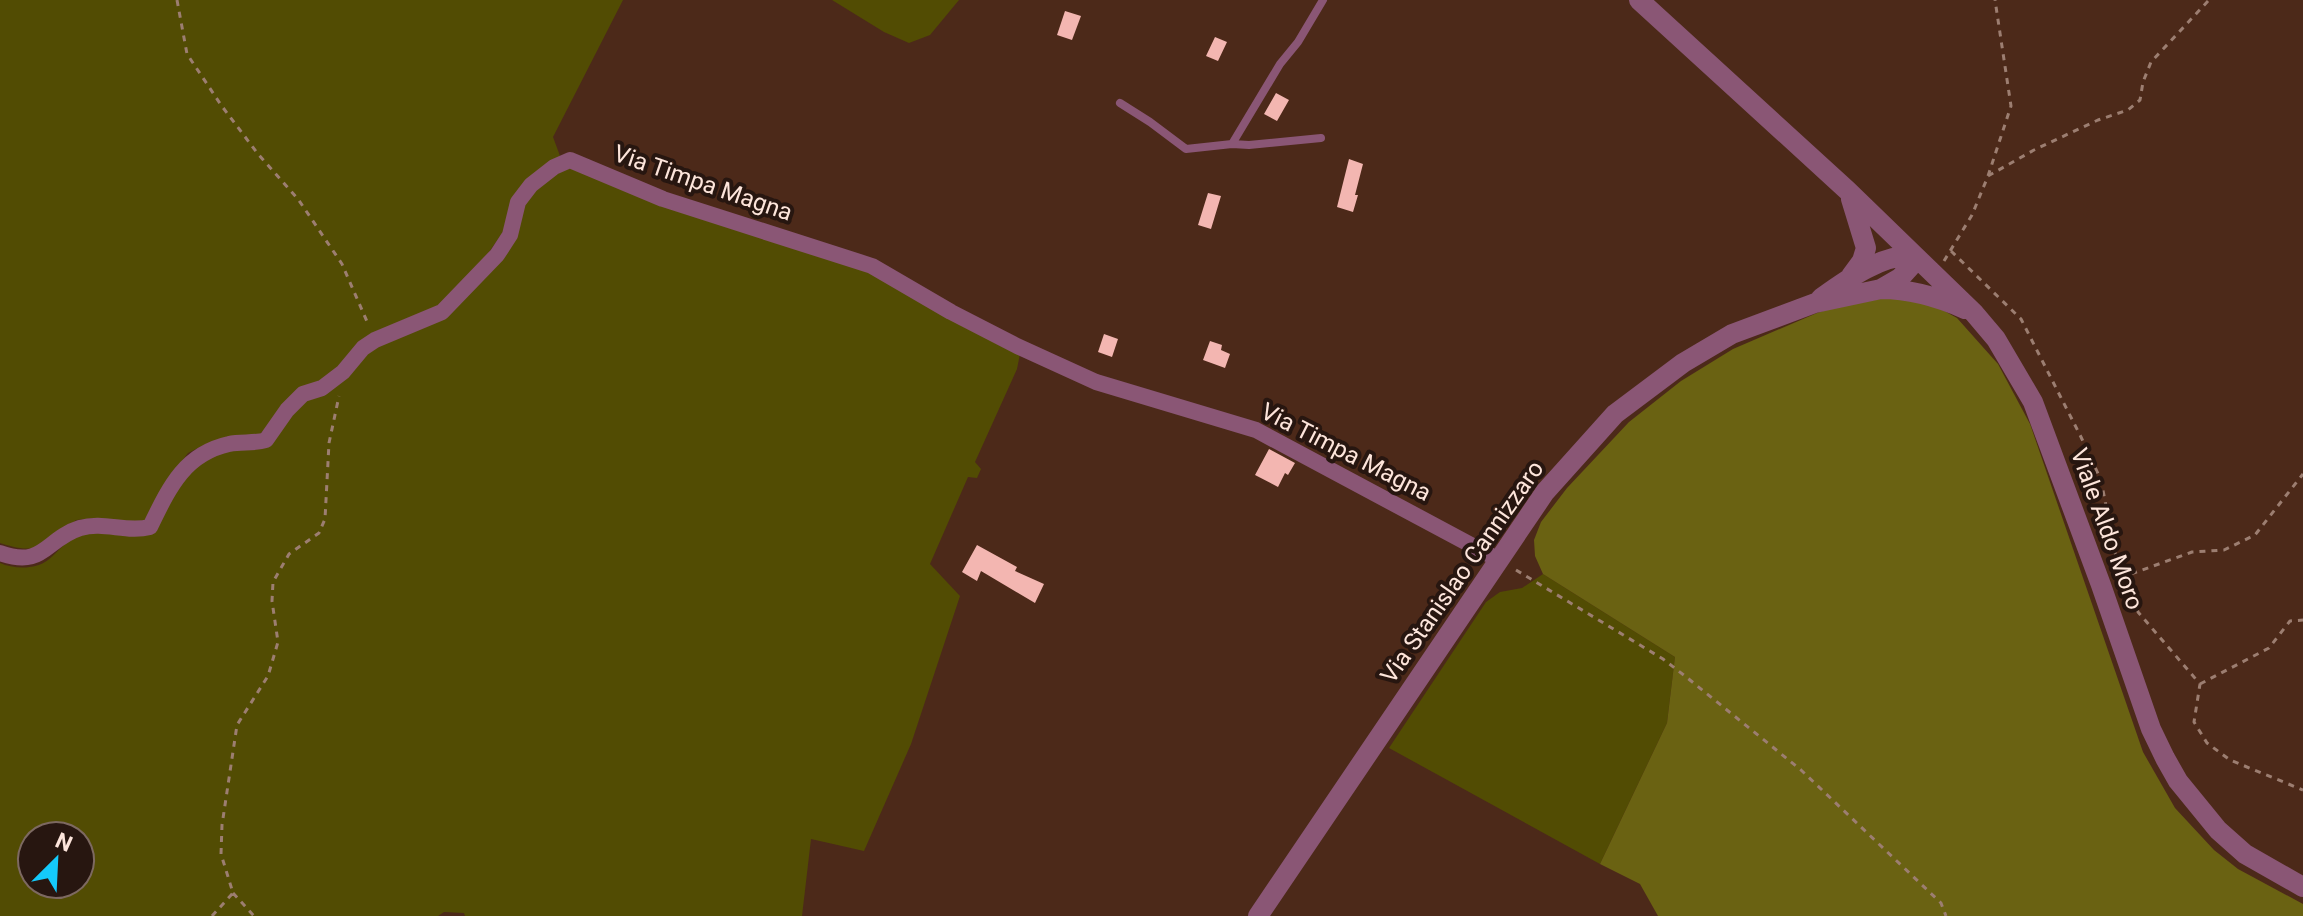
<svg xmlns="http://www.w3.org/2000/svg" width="2303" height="916" font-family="Roboto,sans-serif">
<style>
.green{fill:#524c03;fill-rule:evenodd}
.forest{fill:#6a6212}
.building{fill:#f3b6b1}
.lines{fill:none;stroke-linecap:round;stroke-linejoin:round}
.path{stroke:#9c7e71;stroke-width:3;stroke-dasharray:6 6;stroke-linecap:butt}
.service{stroke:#8a5675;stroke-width:8}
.minor{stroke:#8a5675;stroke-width:16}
.tertiary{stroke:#8a5675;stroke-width:20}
.labels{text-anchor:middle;stroke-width:8;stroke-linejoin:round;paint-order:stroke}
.street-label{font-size:24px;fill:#fde5db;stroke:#271610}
</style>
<rect width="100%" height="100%" fill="#4c2919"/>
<path class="green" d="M0,0h623l-70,137 7,19 -56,75 -6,12 -59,63 -110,70 -50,39 -21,21 -52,8 -18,9 -9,12 -32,55 -6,3 -46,-5 -19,2c-8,9 -31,26 -43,28 -11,2 -23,-2 -33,-5z
M832,0h127l-29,35 -21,8 -25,-11z
M573,165l298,106 149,83 -3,15 -42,93 6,7 -4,9 -9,-1 -38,87 30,32 -49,148 -47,107 -53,-12 -9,77h-337l-1,-3 -20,-1 -6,4h-438v-353c14,6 35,7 48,-3 11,-9 20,-22 35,-27 16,-5 33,0 50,2l54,-65 31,-18 50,-7 24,-34 87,-67 67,-29 87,-127zM32,836h48v48h-48z
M1543,574l132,83 -8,66 -67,141 -211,-116 97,-146 14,-10 22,-4z"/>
<path class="forest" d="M1894,298l23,3 22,7 18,10 41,46 32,60 113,328 32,56 39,42 24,19 65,35v12h-645l-18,-32 -40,-20 67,-141 8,-66 -132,-83 -8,-18 -1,-16 7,-18 26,-34 62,-66 52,-41 52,-32 84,-36 36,-12z"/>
<path class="building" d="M1065,11l16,5 -9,24 -15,-5z
M1215,37l12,5 -9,19 -12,-5z
M1276,93l13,7 -12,21 -13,-7z
M1349,159l14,5 -8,31h3l-5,17 -16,-5z
M1208,193l13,3 -10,33 -13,-4z
M1104,334l14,5 -6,18 -14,-5z
M1210,341l12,4 -1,5 9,4 -5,14 -22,-8z
M1269,449l26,14 -7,12 -3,-2 -7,14 -23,-12z
M977,545l40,22 -2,4 29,13 -9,19 -54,-32 -4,10 -15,-9z"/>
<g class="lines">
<path class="path" d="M177,0l10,54 34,51 37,49 40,45 44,65 27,62
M1988,176l23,-70 -16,-106
M1951,251l70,68 60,118 20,43 19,98
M1944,261l28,-46 16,-39 46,-26 64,-30 30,-10 12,-10 3,-18 8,-20 58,-62
M1516,570l147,89 22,17 116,94 140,133 5,13
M2129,575l9,37 62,72 -6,38 13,21 23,17 73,30
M2120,578l72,-26 32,-2 31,-15 48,-61
M2200,684l69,-36 21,-27 13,-1
M233,893l21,23
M212,916l21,-23 -12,-39 1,-29 15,-100 31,-49 10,-34 -6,-41 1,-19 16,-28 30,-21 6,-14 4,-76 10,-47"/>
<path class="service" d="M1120,103l30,19 36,27 46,-5 48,-80 18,-22 25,-42
M1232,144l17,1 72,-7"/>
<path class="minor" d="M0,553c44,16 45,-14 80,-25 24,-7 46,5 70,-1 19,-39 34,-73 79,-83 12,-3 25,0 37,-4l21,-30 16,-16 19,-6 21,-16 20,-24 12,-8 67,-28 55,-57 13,-20 8,-33 13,-17 23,-18 16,-7 93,39 209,67 79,46 66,34 79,36 160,48 243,130"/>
<path class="tertiary" d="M1639,0l209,191 126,122 22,26 37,63 68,183 50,144 14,29 13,23 40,49 27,24 58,33
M1851,276l11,-15 4,-13 -15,-49
M1881,289c30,0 57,8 84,20
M1821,298c25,-18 62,-45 94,-42
M1258,916l287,-424 70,-78 68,-51 49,-29 83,-31 66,-14 19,-11 10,-11 5,-11"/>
</g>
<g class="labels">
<g class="street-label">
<text transform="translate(703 183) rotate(19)" y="8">Via Timpa Magna</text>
<text transform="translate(1346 452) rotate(27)" y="8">Via Timpa Magna</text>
<text transform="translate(2107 529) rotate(70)" y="8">Viale Aldo Moro</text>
<text transform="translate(1462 572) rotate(-55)" y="8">Via Stanislao Cannizzaro</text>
</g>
</g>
<g transform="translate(56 860) rotate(24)"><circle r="38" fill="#271610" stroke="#7d6961" stroke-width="2"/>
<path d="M0-6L14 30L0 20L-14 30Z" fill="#14cafb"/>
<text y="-12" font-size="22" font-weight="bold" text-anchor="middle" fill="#fde5db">N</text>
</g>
</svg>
